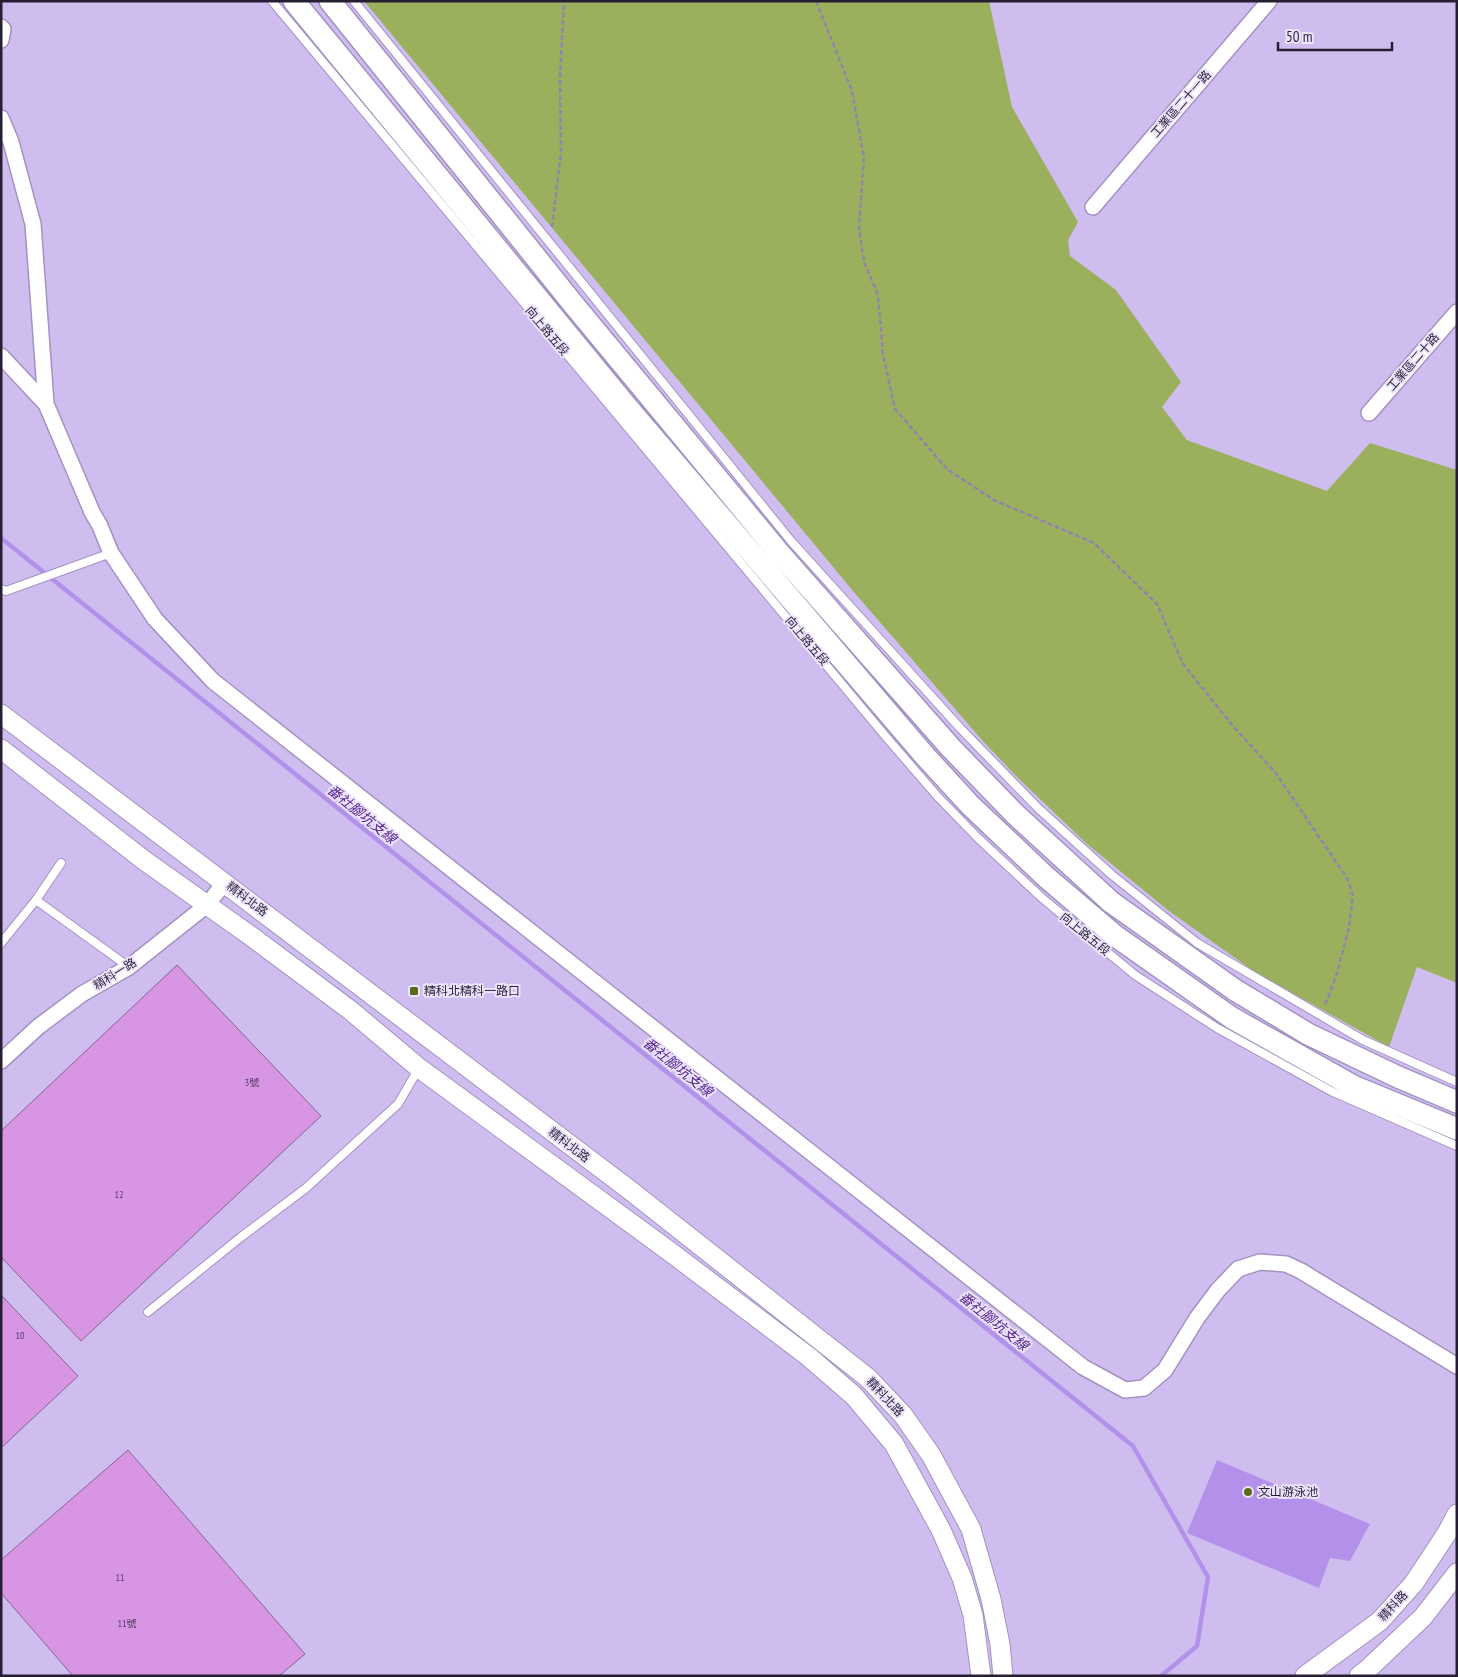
<svg xmlns="http://www.w3.org/2000/svg" width="1458" height="1677" font-family="'PT Sans Narrow','Noto Sans TC',sans-serif">
<style>
.green{fill:#9bb05c}
.water{fill:#b391ea}
.lines{fill:none;stroke-linecap:round;stroke-linejoin:round}
.stream{stroke:#b391ea;stroke-width:4.5}
.building{fill:#d795e4;stroke:#86658c}
.service-casing{stroke:#a392c2;stroke-width:10}
.minor-casing{stroke:#a392c2;stroke-width:18}
.tertiary-casing{stroke:#a392c2;stroke-width:21}
.secondary-casing{stroke:#a392c2;stroke-width:24}
.path{stroke:#9284ab;stroke-width:2.5;stroke-dasharray:5 2.5;stroke-linecap:butt}
.service{stroke:#fff;stroke-width:8}
.minor{stroke:#fff;stroke-width:15}
.tertiary{stroke:#fff;stroke-width:19}
.secondary{stroke:#fff;stroke-width:21}
.poi-dot{fill:#596b16;stroke:#ece3fd;stroke-width:2}
.labels{text-anchor:middle;stroke-width:4;stroke-linejoin:round;paint-order:stroke}
.number-label{font-size:10px;fill:#523c5e}
.street-label{font-size:12px;fill:#261f32;stroke:#ece3fd}
.poi-label{font-size:12px;fill:#261f32;stroke:#ece3fd;text-anchor:start}
.water-label{font-size:14px;font-style:italic;fill:#58278e;stroke:#ece3fd}
</style>
<rect width="100%" height="100%" fill="#cfbdf0"/>
<path class="green" d="M364,1h625l23,106 66,115 -10,18 2,16 46,34 65,92 -19,25 25,33 140,51 43,-48 87,27v513l-40,-16 -28,80 -134,-75 -86,-61 -82,-67 -72,-69 -34,-36 -128,-148z"/>
<path class="water" d="M1217,1460l153,64 -20,37 -20,-3 -11,30 -132,-55z"/>
<g class="lines">
<path class="stream" d="M1,538l1132,908 75,131 -11,69 -36,30"/>
</g>
<path class="building" d="M177,965l144,151 -240,225 -80,-84v-126z
M1,1295l77,81 -77,72z
M128,1450l177,204 -26,22h-206l-72,-83v-33z"/>
<g class="lines">
<g class="service-casing">
<path id="service" d="M272,1l615,737 51,59 40,41 64,60 93,77 82,53 114,63 126,55
M354,1l437,540 170,188 78,80 73,66 85,68 166,97 94,42
M1,589l5,2 105,-38
M36,900l93,67
M1,943l35,-43 25,-37
M148,1312l93,-75 65,-49 92,-84 21,-36"/>
</g>
<g class="minor-casing">
<path id="minor" d="M1,27l2,2 -2,11
M1,118l10,24 22,82 13,180
M1093,207l176,-206
M1,356l45,48 46,108 8,14 11,27 44,66 58,62 870,686 42,23 19,-2 21,-18 32,-52 21,-28 20,-21 22,-7 26,2 15,7 156,95
M1369,413l88,-101
M1,1061l37,-34 44,-33 47,-27 78,-62 18,-23"/>
</g>
<g class="tertiary-casing">
<path id="tertiary" d="M1,714l630,477 237,187 35,37 28,40 40,74 20,70 9,45 3,32
M1,749l144,112 103,73 102,76 69,58 250,183 140,106 45,39 40,48 47,86 21,48 11,37 8,61
M1305,1676l75,-55 34,-38 33,-50 10,-19
M1359,1676l9,-7 55,-52 34,-44"/>
</g>
<g class="secondary-casing">
<path id="secondary" d="M294,1l333,406 298,349 45,49 76,72 68,58 118,83 121,68 104,43
M330,1l244,304 206,249 171,194 64,66 96,88 124,88 73,44 90,43 59,25"/>
</g>
<path class="path" d="M816,1l36,90 12,67 -5,69 5,35 14,33 5,59 12,55 52,60 47,31 100,43 63,61 26,60 50,62 42,46 72,106 6,17 -4,32 -13,50 -11,28
M552,227l9,-75 -1,-74 4,-77"/>
<use href="#service" class="service"/>
<use href="#minor" class="minor"/>
<use href="#tertiary" class="tertiary"/>
<use href="#secondary" class="secondary"/>
</g>
<g class="poi-dot">
<rect x="409" y="986" width="10" height="10" rx="2.5"/>
<circle cx="1248" cy="1492" r="5"/>
</g>
<g class="labels">
<g class="number-label">
<text x="252" y="1086">3號</text>
<text x="119" y="1198">12</text>
<text x="20" y="1339">10</text>
<text x="120" y="1581">11</text>
<text x="127" y="1627">11號</text>
</g>
<g class="street-label">
<text transform="translate(1181 104) rotate(-49)" y="4">工業區二十一路</text>
<text transform="translate(547 331) rotate(50)" y="4">向上路五段</text>
<text transform="translate(1413 362) rotate(-49)" y="4">工業區二十路</text>
<text transform="translate(807 641) rotate(50)" y="4">向上路五段</text>
<text transform="translate(247 899) rotate(37)" y="4">精科北路</text>
<text transform="translate(1085 934) rotate(39)" y="4">向上路五段</text>
<text transform="translate(115 974) rotate(-32)" y="4">精科一路</text>
<text transform="translate(569 1145) rotate(37)" y="4">精科北路</text>
<text transform="translate(885 1397) rotate(47)" y="4">精科北路</text>
<text transform="translate(1393 1606) rotate(-47)" y="4">精科路</text>
</g>
<g class="poi-label">
<text x="424" y="995">精科北精科一路口</text>
<text x="1258" y="1496">文山游泳池</text>
</g>
<g class="water-label">
<text transform="translate(362 814) rotate(39)" y="5">番社腳坑支線</text>
<text transform="translate(678 1067) rotate(39)" y="5">番社腳坑支線</text>
<text transform="translate(994 1321) rotate(39)" y="5">番社腳坑支線</text>
</g>
</g>
<rect width="1458" height="1677" fill="none" stroke="#261f32" stroke-width="5"/>
<path d="M1278 42v8h114v-8" fill="none" stroke="#261f32" stroke-width="2.5"/>
<text x="1286" y="42" font-size="15" fill="#261f32" stroke="#ece3fd" stroke-width="4" paint-order="stroke">50 m</text>
</svg>
